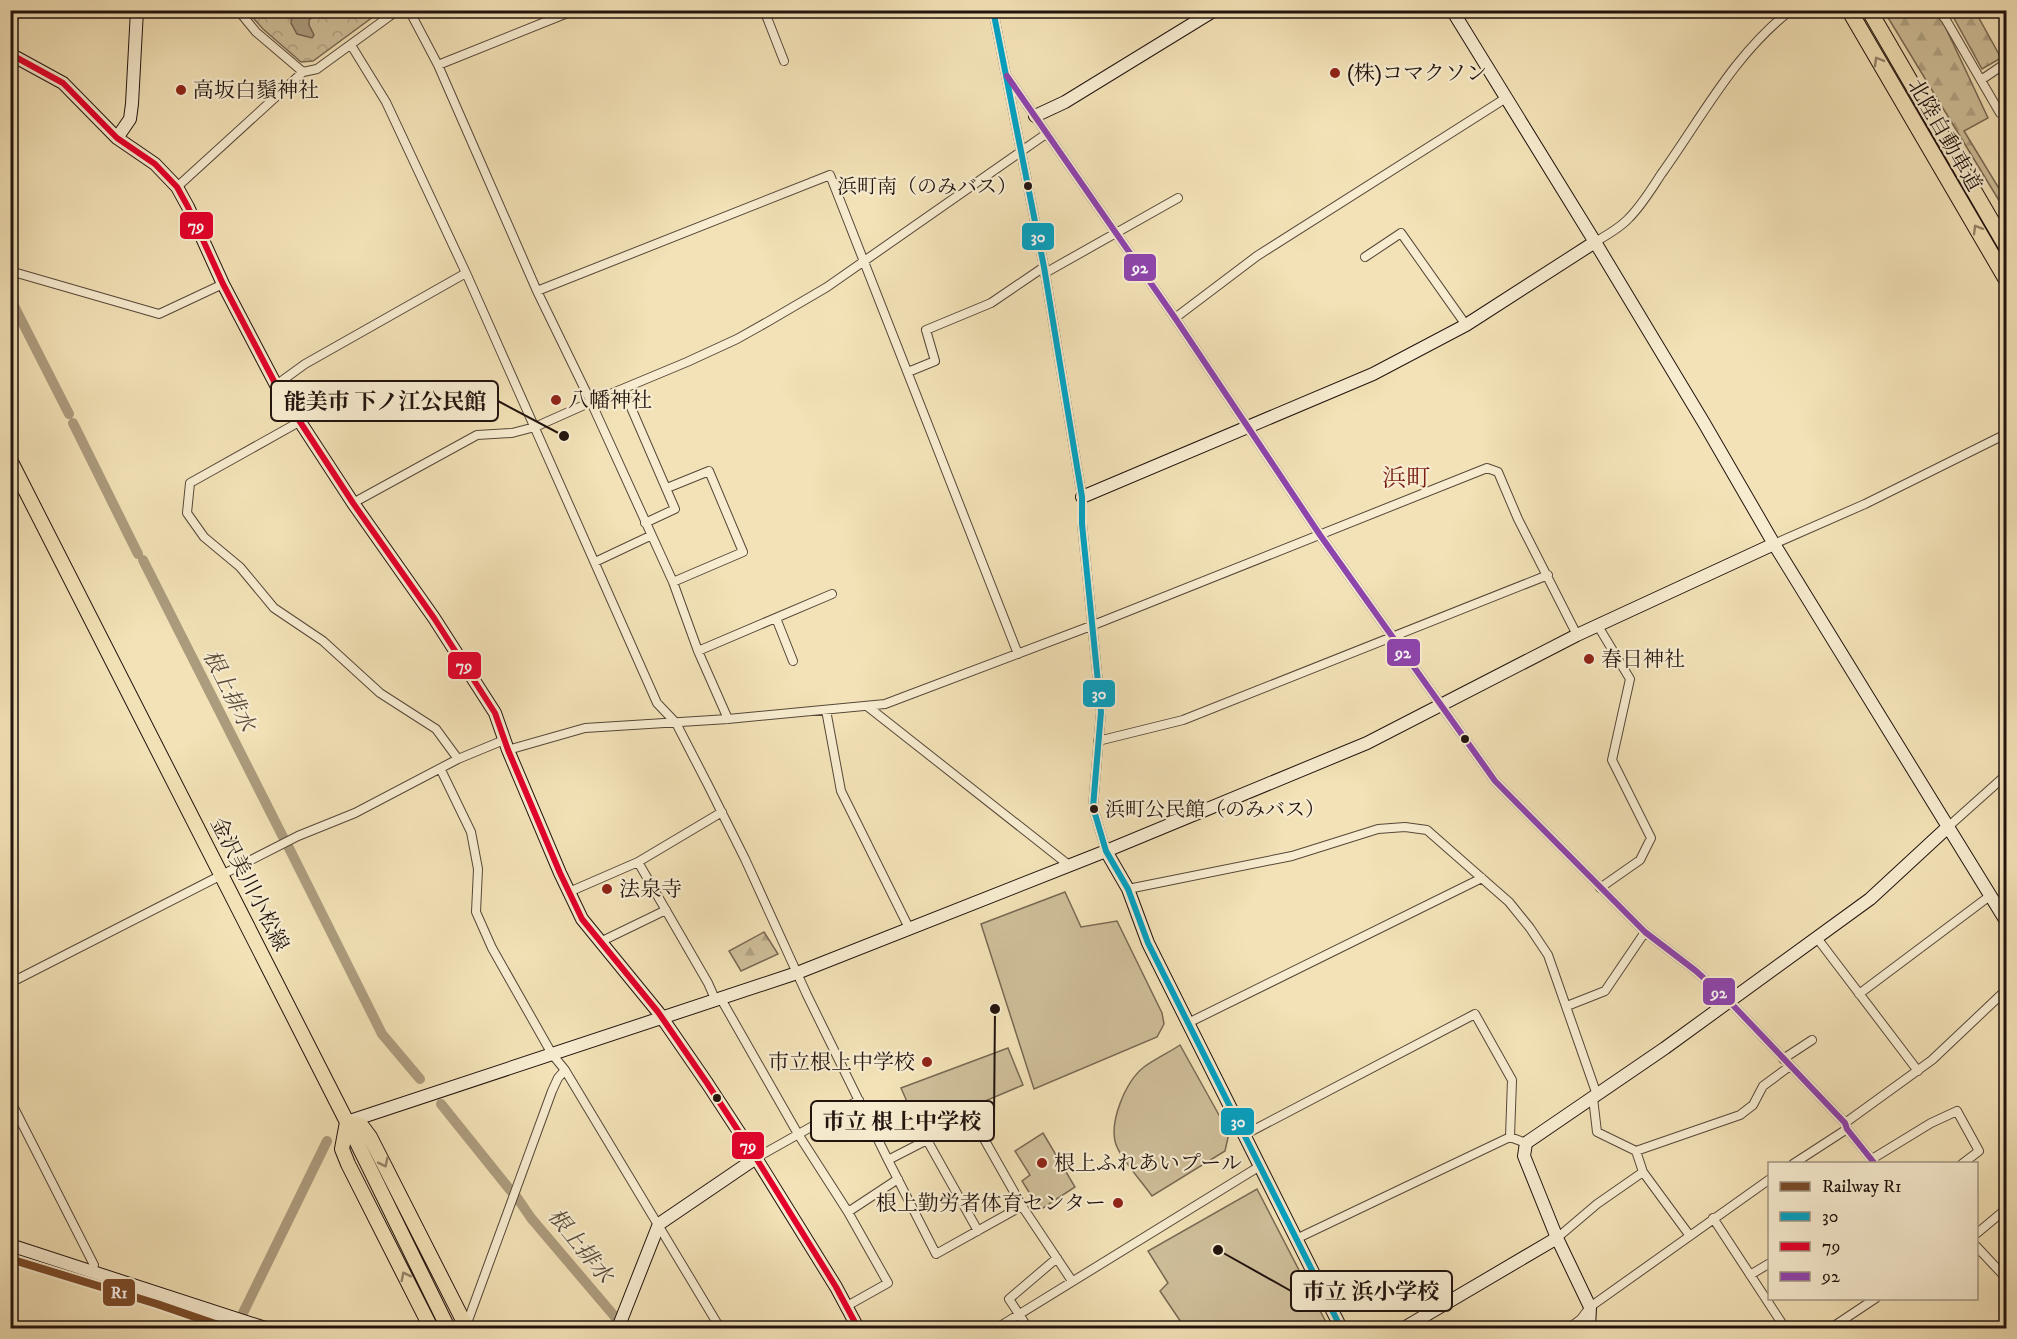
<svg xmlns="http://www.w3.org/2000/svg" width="2017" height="1339" font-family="'IM FELL DW Pica','Noto Serif JP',serif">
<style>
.grass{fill:#cfbf9a;stroke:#786954;stroke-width:1.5}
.forest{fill:url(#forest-firs);stroke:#786954;stroke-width:1.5}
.park{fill:url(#park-crowns);stroke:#786954;stroke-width:1.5}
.water{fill:url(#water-ripples);stroke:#746551;stroke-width:1.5}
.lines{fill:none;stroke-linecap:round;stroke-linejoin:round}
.canal{stroke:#ac9c7e;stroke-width:10}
.street-casing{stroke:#564738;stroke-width:10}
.secondary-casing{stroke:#21130e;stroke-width:14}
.primary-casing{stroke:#21130e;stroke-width:16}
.highway-casing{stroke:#21130e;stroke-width:17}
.street{stroke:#f7ecd0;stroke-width:8}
.secondary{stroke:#f7ecd0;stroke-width:12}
.primary{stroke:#f3e2b7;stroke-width:14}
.highway{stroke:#f3e2b7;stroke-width:15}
.bus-1-casing{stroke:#f7ecd0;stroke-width:10}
.bus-2-casing{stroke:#f7ecd0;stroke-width:10}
.bus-3-casing{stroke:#f7ecd0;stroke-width:10}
.bus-1{stroke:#02a2c4;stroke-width:6}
.bus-2{stroke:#e4002b;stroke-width:6}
.bus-3{stroke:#8e44ad;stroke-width:6}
.rail-1-casing{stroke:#f7ecd0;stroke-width:12}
.rail-1{stroke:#7a4b2a;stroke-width:8}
.oneway{stroke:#94856b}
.poi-dot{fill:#8f2418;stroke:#f7ecd0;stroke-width:2}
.bus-dot{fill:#21130e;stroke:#f7ecd0;stroke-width:2}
.labels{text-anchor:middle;stroke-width:4.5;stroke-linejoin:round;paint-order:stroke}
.bus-label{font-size:20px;fill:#21130e;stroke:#f7ecd0;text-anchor:end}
.poi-label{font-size:21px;fill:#21130e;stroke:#f7ecd0;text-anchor:start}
.street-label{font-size:21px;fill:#21130e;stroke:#f7ecd0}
.water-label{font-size:22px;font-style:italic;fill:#594a3b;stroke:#f7ecd0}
.quarter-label{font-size:24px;fill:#7a1f14;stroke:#f7ecd0}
.leader{fill:none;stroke:#21130e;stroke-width:2}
.callout-dot{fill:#21130e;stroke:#f7ecd0;stroke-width:2}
.callout{fill:#f7ecd0;stroke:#21130e;stroke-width:2}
.callout-label{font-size:22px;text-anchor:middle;font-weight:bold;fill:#21130e}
.line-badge{stroke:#f7ecd0;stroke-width:2}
.badge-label{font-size:16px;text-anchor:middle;font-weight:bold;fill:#fff}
</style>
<defs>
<pattern id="forest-firs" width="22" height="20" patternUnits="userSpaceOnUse" patternTransform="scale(1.5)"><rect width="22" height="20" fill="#cfbf9a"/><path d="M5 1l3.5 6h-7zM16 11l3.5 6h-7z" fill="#b1a384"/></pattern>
<pattern id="park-crowns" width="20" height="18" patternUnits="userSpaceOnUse" patternTransform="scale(1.5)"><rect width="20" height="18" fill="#cfbf9a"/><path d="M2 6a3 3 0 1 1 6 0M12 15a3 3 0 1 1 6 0" fill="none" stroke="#b1a384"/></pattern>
<pattern id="water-ripples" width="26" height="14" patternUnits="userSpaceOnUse" patternTransform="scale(1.5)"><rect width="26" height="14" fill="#ac9c7e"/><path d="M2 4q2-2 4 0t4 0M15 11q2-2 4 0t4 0" fill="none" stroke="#8c7e66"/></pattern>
</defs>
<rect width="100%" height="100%" fill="#f3e2b7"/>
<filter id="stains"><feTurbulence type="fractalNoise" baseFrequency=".00333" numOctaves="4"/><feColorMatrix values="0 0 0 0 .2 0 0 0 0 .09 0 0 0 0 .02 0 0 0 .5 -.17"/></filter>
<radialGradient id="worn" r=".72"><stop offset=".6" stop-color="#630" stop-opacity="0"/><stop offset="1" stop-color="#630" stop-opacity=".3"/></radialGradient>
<path class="grass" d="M1065,892l16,35 36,-6 45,92 2,11 -7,13 -123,52 -53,-165z
M1180,1045l49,88 -4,18 -73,45c-10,-14 -29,-35 -35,-49 -10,-23 9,-66 27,-80 11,-8 24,-14 36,-22z
M1008,1048l15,37 -104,44 -18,-41z
M1043,1133l32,54 -35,23 -18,-29 8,-6 -15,-24z
M1257,1189l72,139h-144l-25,-37 8,-8 -20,-32z"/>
<path class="forest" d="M1884,11h48l11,11 45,96 -24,13 42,69v12z
M1950,11h25l26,47 -19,11z
M764,932l14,22 -37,17 -12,-20z"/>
<path class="park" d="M247,11h134l-68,50 -12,1 -38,-33z"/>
<path class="water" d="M280,11h41l-12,9v5l5,10 -2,3 -15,-4 -6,-11 1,-8 -3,-3z"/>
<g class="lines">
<path class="canal" d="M10,298l59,116
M73,423l65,131
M143,560l140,277
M288,846l94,188 38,45
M441,1104l70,87
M516,1196l15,22 85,100
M243,1313l84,-172"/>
<g class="street-casing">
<path id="street" d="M238,10l18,22 47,40
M409,10l29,55 99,226 54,111 82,180 25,69 30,68
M764,10l20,51
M993,10l51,257 38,230v27l19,188 -8,95 13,44
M1938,10l8,10 54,93
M10,25l8,-15
M351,45l35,57 80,171 191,430 19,20 32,62 37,74 62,136 81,165 76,-39 11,2 47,83 50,75
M438,65l137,-55
M1007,76l168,242 145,217 175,246 150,151 51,39 33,30 116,122 2,6 28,35
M1981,80l25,-17
M177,187l126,-115 14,-3 81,-59
M1595,242c12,-7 25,-14 34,-24 13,-13 23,-30 33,-45 40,-56 73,-120 129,-163
M1365,257l36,-24 65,92
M10,271l149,43 64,-30
M1045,273l133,-75
M537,291l293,-116 188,479
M1175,318l82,-62 249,-158
M908,372l27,-11 -9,-31 65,-27 53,-36
M276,385l29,-21 161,-91
M623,389l52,120 -30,14
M299,422l-109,61 -3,30 17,24 36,30 34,41 49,33 57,52 56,36 22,30
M667,488l42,-17 34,81 -70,30
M353,503l124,-68 35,-2 23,-6 56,-25 96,-40 50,-23 32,-18 58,-34 219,-153
M1774,544l91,-40 141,-70
M595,562l55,-26
M776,618l17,43
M1598,626l32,53 -18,81 39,78 -11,22 -40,28
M698,651l134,-57
M867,706l203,160
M826,710l15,81 68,137
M1098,741l85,-21 365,-145
M508,750l77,-22 143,-9 157,-15 206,-78 396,-158 11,4 20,47 59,116
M441,770l30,62 7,37 -2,43 16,36 60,106 13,16 155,258
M1949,826l57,-51
M638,862l70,121 8,18
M1128,889l164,-33 86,-27 27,-2 22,3 82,72 21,26 18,27 49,140
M569,892l69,-30 84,-50
M1817,938l101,133
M600,942l66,-32
M10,983l288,-147 57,-23 103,-54 46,-19
M1859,994l132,-99
M721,999l77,135 50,78
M1567,1006l38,-15 40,-59
M1188,1023l294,-145
M1783,1059l29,-19
M1593,1098l4,34 39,19 7,21 47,64
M10,1100l84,165 -2,7
M1845,1123l87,-63 74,-70
M1244,1135l231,-121 37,66 -2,57
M927,1140l51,91
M1636,1151l104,-36 13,-10 10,-19 27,-20
M756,1158l103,-58
M1872,1159l59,-36 26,-12 22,40 -17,13
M888,1160l48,94 86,-48
M1793,1164l54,-35
M1713,1218l72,110
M1976,1234l30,-25
M1557,1238l40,-34 46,-32
M1296,1239l214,-102 16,6
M1976,1246l30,32
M1750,1275l20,-12
M847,1306l41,-23 -40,-71 50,-33
M466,1326l86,-235 6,-13 7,-8
M997,1328l263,-162
M1028,1328l-19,-29 48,-41
M1569,1328l12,-9 9,-12 180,-128
M1831,1328l45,-30
M2002,1328l4,-1"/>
</g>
<g class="secondary-casing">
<path id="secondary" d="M1452,10l143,232 109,181 70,121 232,377
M10,54l53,29 54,55 38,26 22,23 11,20 35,77 53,101 77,118 81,115 61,95 13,37 52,123 22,46 76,93 49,71 49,75 80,129 22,41
M1035,116l30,-14 150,-92
M117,138l13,-19 2,-15 5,-94
M1082,497l291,-123 93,-49 129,-83
M1106,851l22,38 20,54 193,385
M347,1122l450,-149 309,-122 261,-108 210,-108 197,-91
M10,1245l255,83
M618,1328l41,-104 97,-66
M1404,1328l153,-90
M1589,1328l1,-21 -33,-69 -33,-82 2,-13 139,-95 205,-149 79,-73"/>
</g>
<g class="primary-casing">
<path id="primary" d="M10,460l337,662 101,206
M431,1328l-83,-164 -6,-15 5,-27 14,3 9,12 97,191"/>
</g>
<g class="highway-casing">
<path id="highway" d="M1849,10l157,269
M1869,10l137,236"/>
</g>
<use href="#street" class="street"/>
<use href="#secondary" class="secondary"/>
<use href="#primary" class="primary"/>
<use href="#highway" class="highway"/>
<g class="bus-1-casing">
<path id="bus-1" d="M993,10l51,257 38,230v27l19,188 -8,95 13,44 22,38 20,54 193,385"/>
</g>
<g class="bus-2-casing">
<path id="bus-2" d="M10,54l53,29 54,55 38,26 22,23 11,20 35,77 53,101 77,118 81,115 61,95 13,37 52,123 22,46 76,93 49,71 49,75 80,129 22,41"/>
</g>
<g class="bus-3-casing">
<path id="bus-3" d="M1007,76l168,242 145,217 175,246 150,151 51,39 33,30 116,122 2,6 28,35"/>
</g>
<use href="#bus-1" class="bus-1"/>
<use href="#bus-2" class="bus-2"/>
<use href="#bus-3" class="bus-3"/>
<g class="rail-1-casing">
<path id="rail-1" d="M10,1259l147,45 70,24"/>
</g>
<use href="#rail-1" class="rail-1"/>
</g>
<defs><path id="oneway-chevron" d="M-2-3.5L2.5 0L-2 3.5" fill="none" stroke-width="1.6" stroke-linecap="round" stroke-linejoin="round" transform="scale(1.5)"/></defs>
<g class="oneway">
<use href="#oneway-chevron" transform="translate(1878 61) rotate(-120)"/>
<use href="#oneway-chevron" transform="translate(1977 229) rotate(-121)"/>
<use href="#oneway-chevron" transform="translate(384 1163) rotate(63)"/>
<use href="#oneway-chevron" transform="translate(405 1276) rotate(-117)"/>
</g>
<g class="poi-dot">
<circle cx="1335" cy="73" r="6"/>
<circle cx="181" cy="90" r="6"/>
<circle cx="556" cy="400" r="6"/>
<circle cx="1589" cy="659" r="6"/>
<circle cx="607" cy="889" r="6"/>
<circle cx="927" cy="1062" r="6"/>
<circle cx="1042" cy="1163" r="6"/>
<circle cx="1118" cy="1203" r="6"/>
</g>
<g class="bus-dot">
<circle cx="1028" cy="186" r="5"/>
<circle cx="1465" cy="739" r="5"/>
<circle cx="1094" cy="809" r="5"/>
<circle cx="717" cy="1098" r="5"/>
</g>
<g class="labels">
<g class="bus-label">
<text x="1017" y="193">浜町南（のみバス）</text>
<text x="1105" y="816" text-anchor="start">浜町公民館（のみバス）</text>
</g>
<g class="poi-label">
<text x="1347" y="80">(株)コマクソン</text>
<text x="193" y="97">高坂白鬚神社</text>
<text x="568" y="407">八幡神社</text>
<text x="1601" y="666">春日神社</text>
<text x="619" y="896">法泉寺</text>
<text x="915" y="1069" text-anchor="end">市立根上中学校</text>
<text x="1054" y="1170">根上ふれあいプール</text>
<text x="1106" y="1210" text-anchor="end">根上勤労者体育センター</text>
</g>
<g class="street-label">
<text transform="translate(1945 135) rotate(60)" y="7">北陸自動車道</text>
<text transform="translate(250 884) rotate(63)" y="7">金沢美川小松線</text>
</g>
<g class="water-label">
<text transform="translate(230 690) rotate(63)" y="8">根上排水</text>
<text transform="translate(581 1245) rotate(51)" y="8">根上排水</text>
</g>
<g class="quarter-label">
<text x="1406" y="486">浜町</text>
</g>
</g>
<path class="leader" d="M564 436L498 401M995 1009L994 1121M1218 1250L1291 1291"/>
<g class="callout-dot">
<circle cx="564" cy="436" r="6"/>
<circle cx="995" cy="1009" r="6"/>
<circle cx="1218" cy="1250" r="6"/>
</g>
<g class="callout">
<rect x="271" y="381" width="227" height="40" rx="6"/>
<rect x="811" y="1101" width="183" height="40" rx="6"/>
<rect x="1291" y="1271" width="161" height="40" rx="6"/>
</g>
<g class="callout-label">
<text x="385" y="409">能美市 下ノ江公民館</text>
<text x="902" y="1129">市立 根上中学校</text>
<text x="1371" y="1299">市立 浜小学校</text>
</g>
<g class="line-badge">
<rect x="179" y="211" width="35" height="29" rx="6" fill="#e4002b"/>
<rect x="1021" y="222" width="34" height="29" rx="6" fill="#02a2c4"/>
<rect x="1123" y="253" width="34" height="29" rx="6" fill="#8e44ad"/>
<rect x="1386" y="638" width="35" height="29" rx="6" fill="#8e44ad"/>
<rect x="447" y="651" width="35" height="29" rx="6" fill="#e4002b"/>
<rect x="1082" y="679" width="34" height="29" rx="6" fill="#02a2c4"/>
<rect x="1702" y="977" width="34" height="29" rx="6" fill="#8e44ad"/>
<rect x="1220" y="1107" width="35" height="29" rx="6" fill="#02a2c4"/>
<rect x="731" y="1131" width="34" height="29" rx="6" fill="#e4002b"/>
<rect x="102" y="1278" width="34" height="29" rx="6" fill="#7a4b2a"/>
</g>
<g class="badge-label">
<text x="196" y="231">79</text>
<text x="1038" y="242">30</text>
<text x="1140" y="273">92</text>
<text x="1403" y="658">92</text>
<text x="464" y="671">79</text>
<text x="1099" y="699">30</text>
<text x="1719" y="998">92</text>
<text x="1238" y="1127">30</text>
<text x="748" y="1151">79</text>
<text x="119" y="1298">R1</text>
</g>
<rect width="2017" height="1339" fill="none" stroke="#f3e2b7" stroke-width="36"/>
<rect x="12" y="12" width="1993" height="1315" fill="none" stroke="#21130e" stroke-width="3"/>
<rect x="18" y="18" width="1981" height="1303" fill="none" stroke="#21130e" stroke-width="1.5"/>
<rect x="1768" y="1162" width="210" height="138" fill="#f7ecd0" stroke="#a19582" stroke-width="1.5"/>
<rect x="1780" y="1182" width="30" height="9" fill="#7a4b2a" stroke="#a19582" stroke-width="1.5"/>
<text x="1822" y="1192" font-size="18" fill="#21130e">Railway R1</text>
<rect x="1780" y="1212" width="30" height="9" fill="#02a2c4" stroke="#a19582" stroke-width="1.5"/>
<text x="1822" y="1222" font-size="18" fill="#21130e">30</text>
<rect x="1780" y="1242" width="30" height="9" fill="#e4002b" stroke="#a19582" stroke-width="1.5"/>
<text x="1822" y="1252" font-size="18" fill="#21130e">79</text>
<rect x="1780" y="1272" width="30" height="9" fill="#8e44ad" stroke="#a19582" stroke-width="1.5"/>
<text x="1822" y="1282" font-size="18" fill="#21130e">92</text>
<rect width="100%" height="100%" filter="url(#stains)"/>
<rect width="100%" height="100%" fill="url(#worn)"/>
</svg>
